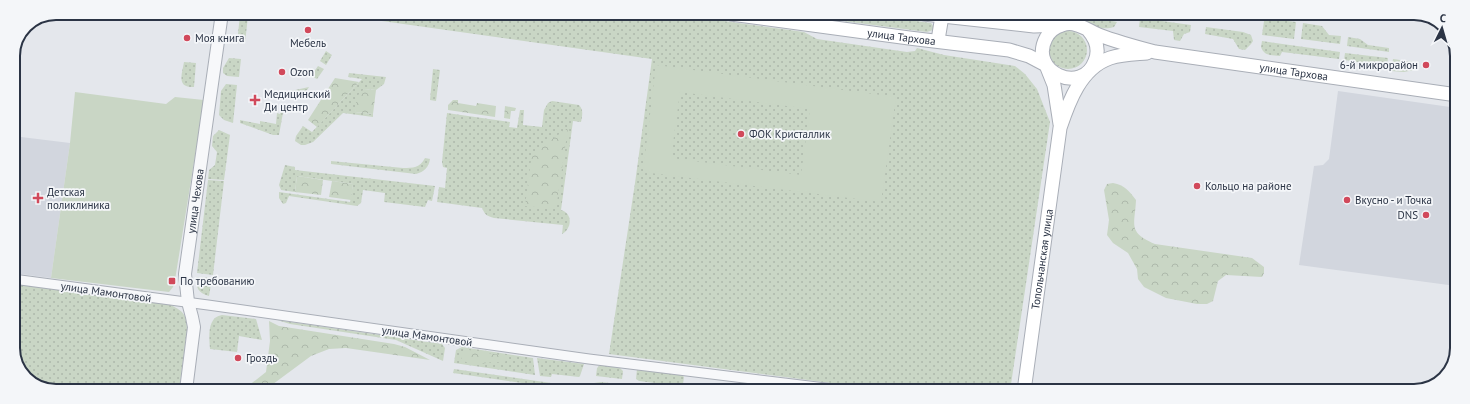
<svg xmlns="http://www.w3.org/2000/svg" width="1470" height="404" font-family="'PT Sans',sans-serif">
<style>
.built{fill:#d2d6de}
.industrial{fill:url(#industrial-furrows)}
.grass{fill:url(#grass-dots)}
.forest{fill:url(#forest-crowns)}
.garden{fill:#c9d6c5;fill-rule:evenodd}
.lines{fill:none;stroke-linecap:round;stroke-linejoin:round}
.minor-casing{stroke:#a9aeb7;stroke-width:11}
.tertiary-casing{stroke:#a9aeb7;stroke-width:14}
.secondary-casing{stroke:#a9aeb7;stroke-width:15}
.minor{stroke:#f7f8fa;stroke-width:9}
.tertiary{stroke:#f7f8fa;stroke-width:12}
.secondary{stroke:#fff;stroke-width:13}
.poi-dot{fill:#d1495b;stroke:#f4f6f9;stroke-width:1.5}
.labels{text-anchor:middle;stroke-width:3.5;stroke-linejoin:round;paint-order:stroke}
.street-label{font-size:11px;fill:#2b3445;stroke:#f4f6f9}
.poi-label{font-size:11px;fill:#2b3445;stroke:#f4f6f9;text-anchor:start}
.rim{fill:none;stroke:#2b3445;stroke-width:2}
</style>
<defs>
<pattern id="industrial-furrows" width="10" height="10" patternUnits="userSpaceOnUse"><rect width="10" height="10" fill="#d2d6de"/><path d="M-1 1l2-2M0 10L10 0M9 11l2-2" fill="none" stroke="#b4b8c0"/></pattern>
<pattern id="grass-dots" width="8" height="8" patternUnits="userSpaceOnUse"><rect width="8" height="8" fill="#c9d6c5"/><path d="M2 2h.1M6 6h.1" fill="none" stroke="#adb8ab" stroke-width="1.8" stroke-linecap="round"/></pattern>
<pattern id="forest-crowns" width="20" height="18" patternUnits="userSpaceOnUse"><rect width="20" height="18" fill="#c9d6c5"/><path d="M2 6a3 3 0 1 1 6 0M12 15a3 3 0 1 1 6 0" fill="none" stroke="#adb8ab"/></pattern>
</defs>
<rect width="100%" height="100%" fill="#e4e7ec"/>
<path class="built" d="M1338,91l119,17 -1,178 -157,-21 15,-99 9,-1 6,-6z
M13,136l57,7 -19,135 -38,-5z"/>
<path class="industrial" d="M34,383l53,7h-42z"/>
<path class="grass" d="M358,13l315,1 131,18 13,7 90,13 8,-1 2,-3 27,7 71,11 10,8 12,15 13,33 -40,269 -126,-1 -275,-36 26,-171 17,-124 -270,-38 -12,-6z
M789,14h74l68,9 3,4 -1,3 -6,2z
M1265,14h6l8,6 17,2 -2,17 -32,-4z
M240,15l8,1 -3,27h-8z
M1083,15l34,7 -3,5c-11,4 -27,-1 -31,-12z
M1140,18l51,7 -1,7 -6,2 -4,7 -6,-1 -1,-9 -34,-4z
M1303,23l19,3 7,9 12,1 -1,8 -39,-5z
M1206,27l37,5 8,3 2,6 -2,3 -6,6 -6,-1 -6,-10 -28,-5z
M1049 50a19 19 0 1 1 38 0a19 19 0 1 1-38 0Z
M1348,37l12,2 8,6 21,3v4l-42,-6z
M1262,41l78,11 -1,7 -57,-7 -2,4c-9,-1 -16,0 -19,-9z
M326,51l6,4 -6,10 -6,-4z
M1345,53l43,5 -1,8 -43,-6z
M229,58l12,1 -2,18 -12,-1 -4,-3v-5z
M1393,59l21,3v8l-10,2 -13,-1z
M184,62l12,1 -2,24c-18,1 -12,-13 -10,-25z
M318,66l6,3 -7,10 -6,-3z
M433,69l7,1 -4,31 -6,-1z
M349,73l37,4 -2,7 -8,6 -12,-1 -9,23 18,2v3l-30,-4 -30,29 -8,3h-4l-6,-4 1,-5 7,-10 9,6 50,-53 -14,-2z
M226,84l11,1 -4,38 -9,-3 -5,-5 2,-24z
M309,87l-5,8 -16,3 -2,-6z
M552,101l27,4c5,5 3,11 2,17l-8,-1 -12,89c12,3 11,19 1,24l1,-9 -69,-7c-7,-2 -9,-3 -12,-10l-45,-6 2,-15 6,1 2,-20 -4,-1 -1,-5 5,-49 63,9 -1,5 8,1 3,-18h4l-1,15 19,2 2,-17 4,-7z
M282,107h2l-5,28h-6l-33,-12v-3l20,4v-3l16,3 1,-11 3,1z
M219,130l11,5 -6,45 -16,-1 1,-9 6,-5 2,-13 -5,-6 1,-10z
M425,158l5,1c-1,8 -6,13 -14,15l-85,-10v-3l72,7c10,0 17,0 22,-10z
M285,165l10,2v3l140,16 -3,15 -4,-1 -3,7 -41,-5 1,-9 -22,-3 -2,13 -4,3 -68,-10 -3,7 -3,1 -4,-6v-6l71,10 3,-18 -56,-8 -2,16 -14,-2 -2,-5z
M208,180l16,1 -11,94 -16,-2z
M196,277l16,1 -3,18c-11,-3 -13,-8 -13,-19z
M13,283l156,21c14,7 18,10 18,26l-8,60h-92l-53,-7 -10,-7 -11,-25z
M222,315l34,4 6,21 -23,-4 -2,16 -27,-3c-1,-12 -3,-32 12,-34z
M277,320l165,24 3,4 -2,13 -47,-21 -106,-16z
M462,347l71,11 2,17 -81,-12 2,-13z
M537,358l47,6 -4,12 -1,1 -27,-3 -1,3 -11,-1z
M600,365l20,3 3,3 -1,8 -26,-3 1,-8z
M454,369l97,14 -1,4 -97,-14z
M637,369l44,5 3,3 -1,7 -4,2 -40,-5 -3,-2z
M341,387h11l11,1v2h-28z"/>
<path class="forest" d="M335,78l24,4 -42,45 -9,-7z
M364,89l12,1 -3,24 -18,-2 2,-16z
M453,100h5v3l18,3 1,-3 19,3 -1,11 -47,-7v-5z
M505,106l11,2 -1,3h-4l-1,8 -6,-1z
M568,128l-12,81 -31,-3 7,-53z
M297,176l26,4 -2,15 -26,-3z
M332,181l21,3 -2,16 -22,-3z
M1113,183c12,2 16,8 23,17 -1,25 -9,32 19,44l97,14 12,9v6l-2,4 -36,-2 -8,6 -5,20 -6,3h-10l-31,-6 -22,-11 -6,-8 -1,-10 -9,-16 -15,-10 -6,-8 2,-15 -5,-30 3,-6z
M269,321l10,5 115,18 11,3 25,13 -84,-12 -17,1 -18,7 -46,34h-22l23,-18 4,-31z
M469,350l31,5 5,2 1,4c-4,3 -7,1 -12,1 -14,1 -17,6 -32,-2l-1,-3 3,-6z
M601,382l18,2v6h-27l2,-7z"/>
<path class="garden" d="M656,65l240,32 -15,105 -238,-30zM680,92l130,17 -9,66 -130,-17z
M75,92l91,12 9,-7 29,3 -29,180 -2,7 -4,5 -118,-14 19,-135z"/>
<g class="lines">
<g class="minor-casing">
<path id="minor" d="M13,279l195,26 381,54 253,31"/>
</g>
<g class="tertiary-casing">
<g id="tertiary">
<path id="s1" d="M186,390l8,-63 -2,-10 -4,-15 -3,-28 37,-261"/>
</g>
</g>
<g class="secondary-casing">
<g id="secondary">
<path id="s2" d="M731,14l178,24 100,12 20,6 17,9 8,20 6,39"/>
<path d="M924,14l110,12 27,-1"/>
<path id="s3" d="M1088,30c8,9 12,19 7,31 -13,35 -67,11 -49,-23 3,-6 9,-11 16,-13 5,-2 10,-2 15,0 8,2 14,7 22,10 18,7 37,12 56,17l302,43"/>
<path d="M938,40l4,-24"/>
<path id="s4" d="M1024,391l36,-263c9,-27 21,-60 50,-70 12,-4 25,-4 37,-5"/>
</g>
</g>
<use href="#minor" class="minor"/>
<use href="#tertiary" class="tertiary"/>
<use href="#secondary" class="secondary"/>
</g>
<g class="poi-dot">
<circle cx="308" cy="30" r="4"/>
<circle cx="187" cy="38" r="4"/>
<circle cx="1426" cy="65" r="4"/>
<circle cx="282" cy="72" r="4"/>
<path d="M253 94h4v4h4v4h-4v4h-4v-4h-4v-4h4z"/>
<circle cx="741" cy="134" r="4"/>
<circle cx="1197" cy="186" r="4"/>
<path d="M36 192h4v4h4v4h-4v4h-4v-4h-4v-4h4z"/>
<circle cx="1347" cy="200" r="4"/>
<circle cx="1426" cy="215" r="4"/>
<rect x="168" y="277" width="8" height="8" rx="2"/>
<circle cx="238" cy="358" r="4"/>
</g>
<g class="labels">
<g class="street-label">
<text dy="4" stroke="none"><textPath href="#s2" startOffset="172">улица Тархова</textPath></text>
<text dy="4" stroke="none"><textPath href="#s3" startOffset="382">улица Тархова</textPath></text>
<text dy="4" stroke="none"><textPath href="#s1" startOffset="191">улица Чехова</textPath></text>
<text dy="4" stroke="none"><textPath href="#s4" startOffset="133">Топольчанская улица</textPath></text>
<text transform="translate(106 292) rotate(8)" y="4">улица Мамонтовой</text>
<text transform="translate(427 336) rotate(8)" y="4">улица Мамонтовой</text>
</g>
<g class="poi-label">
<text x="195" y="42">Моя книга</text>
<text x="308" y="47" text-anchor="middle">Мебель</text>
<text x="1418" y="69" text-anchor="end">6-й микрорайон</text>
<text x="290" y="76">Ozon</text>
<text x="264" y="98">Медицинский<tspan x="264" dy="13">Ди центр</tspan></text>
<text x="749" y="138">ФОК Кристаллик</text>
<text x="1205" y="190">Кольцо на районе</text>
<text x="47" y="196">Детская<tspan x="47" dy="13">поликлиника</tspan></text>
<text x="1355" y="204">Вкусно - и Точка</text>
<text x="1418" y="219" text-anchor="end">DNS</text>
<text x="180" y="285">По требованию</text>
<text x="246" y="362">Гроздь</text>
</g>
</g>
<path d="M0 0H1470V404H0ZM56 20H1414A36 36 0 0 1 1450 56V348A36 36 0 0 1 1414 384H56A36 36 0 0 1 20 348V56A36 36 0 0 1 56 20Z" fill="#f4f6f9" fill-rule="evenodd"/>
<path class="rim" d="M56 20H1414A36 36 0 0 1 1450 56V348A36 36 0 0 1 1414 384H56A36 36 0 0 1 20 348V56A36 36 0 0 1 56 20Z"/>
<g transform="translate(1442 28) rotate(5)" stroke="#f4f6f9" stroke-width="3" paint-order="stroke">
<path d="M0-3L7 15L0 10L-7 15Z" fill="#2b3445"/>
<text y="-6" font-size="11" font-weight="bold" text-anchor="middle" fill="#2b3445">С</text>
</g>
</svg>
